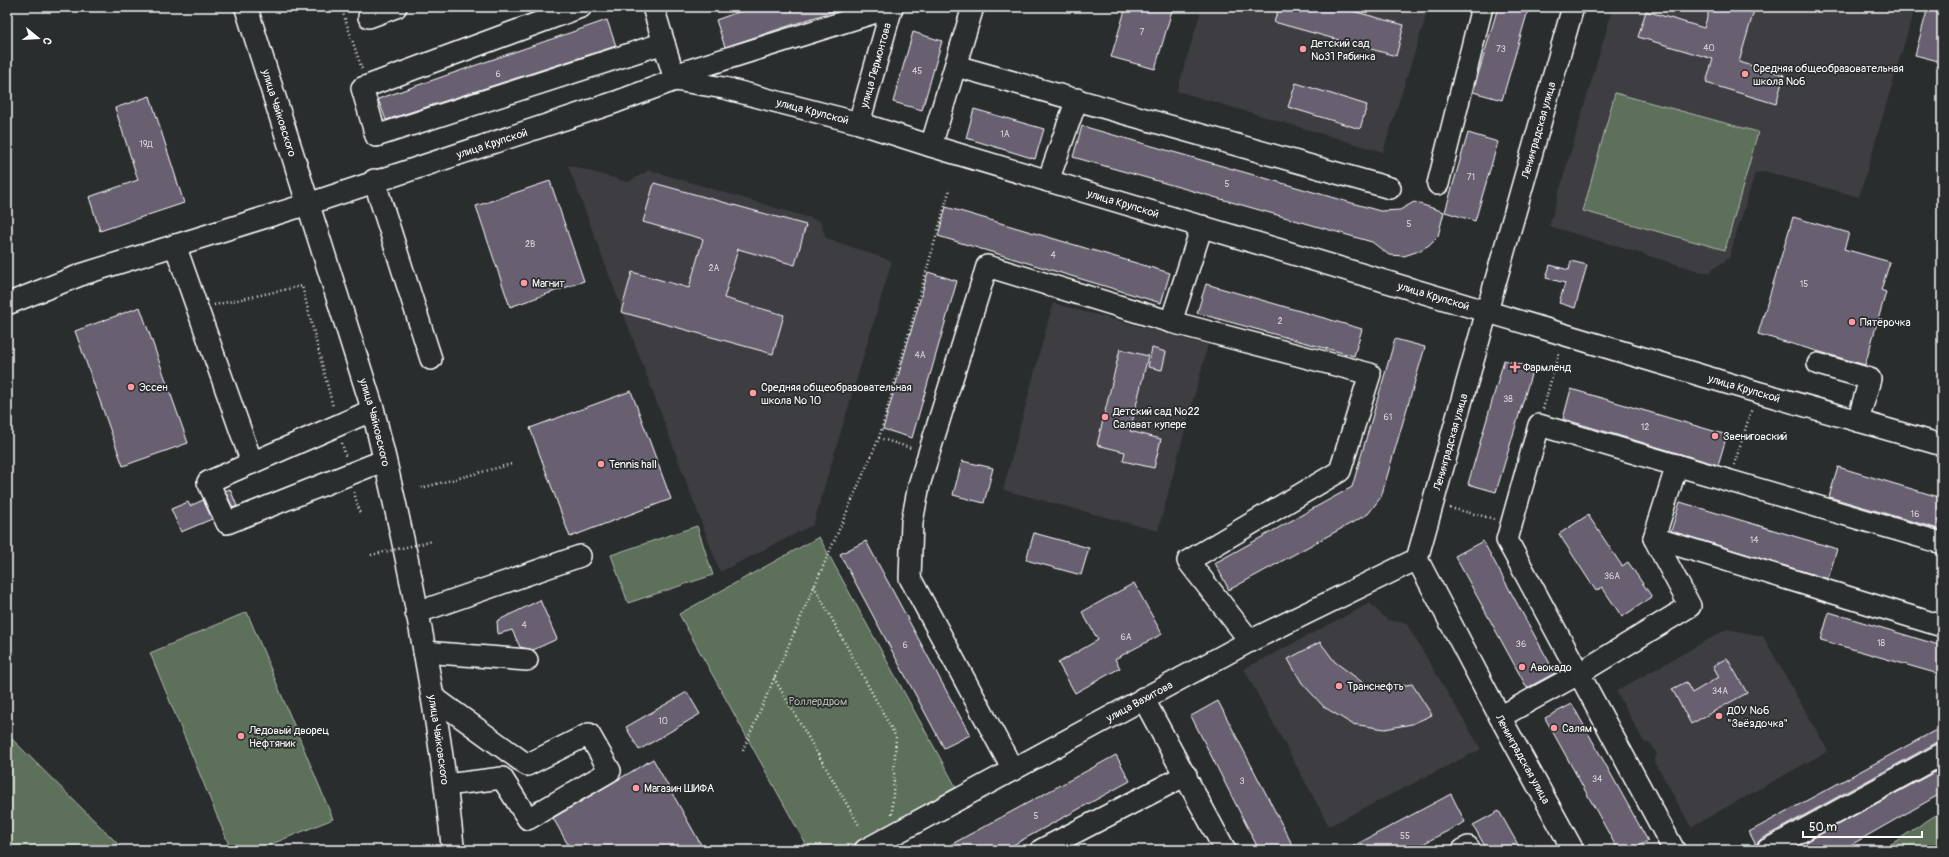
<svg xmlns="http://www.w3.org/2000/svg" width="1949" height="857" font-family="Pangolin,sans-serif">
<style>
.built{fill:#3c3c42}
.green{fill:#5c705a;stroke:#aeb8ac}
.building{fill:#676071;stroke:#fff}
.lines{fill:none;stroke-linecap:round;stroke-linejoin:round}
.minor-casing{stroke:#fff;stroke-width:24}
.major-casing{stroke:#fff;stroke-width:25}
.path{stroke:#fff;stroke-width:2.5;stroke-dasharray:1 3;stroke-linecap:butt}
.minor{stroke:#2a2d2e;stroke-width:21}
.major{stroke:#2a2d2e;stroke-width:22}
.path-bridge{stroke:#fff;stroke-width:2.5;stroke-dasharray:1 3;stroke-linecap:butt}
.poi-dot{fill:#ff9aa2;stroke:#2a2d2e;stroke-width:1.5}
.labels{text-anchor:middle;stroke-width:3.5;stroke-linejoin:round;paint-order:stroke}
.number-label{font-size:9px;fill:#d9d7dc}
.poi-label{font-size:11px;fill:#fff;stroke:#2a2d2e;text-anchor:start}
.street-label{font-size:11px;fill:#fff;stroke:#2a2d2e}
.park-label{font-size:11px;fill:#aeb8ac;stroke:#2a2d2e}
</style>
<rect width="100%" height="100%" fill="#2a2d2e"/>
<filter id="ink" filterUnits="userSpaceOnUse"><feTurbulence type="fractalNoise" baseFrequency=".025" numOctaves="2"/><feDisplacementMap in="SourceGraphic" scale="8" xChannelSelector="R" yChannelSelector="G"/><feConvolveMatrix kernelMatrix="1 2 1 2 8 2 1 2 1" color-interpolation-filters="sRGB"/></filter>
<g filter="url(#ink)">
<path class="built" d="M1202,7h227l-46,145 -206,-61z
M1613,7h302l-56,190 -92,-25 -12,1 -26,85 -20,14h-7l-153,-46z
M568,165l60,17 21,-12 171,51 6,17 66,23 -79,264 -93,47z
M1053,303l155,42 -50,186 -155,-41z
M1370,603l17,17 19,3 75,126 -152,77 -85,-157z
M1727,629l36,7 65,115 -137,76 -37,-67 3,-5 -6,-11 -7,-2 -28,-51z"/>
<path class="green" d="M1615,93l143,39 -33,118 -142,-39z
M697,526l16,49 -85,28 -17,-48z
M819,537l137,250 -113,63h-34l-130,-236z
M247,612l86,207 -76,31h-26l-81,-197z
M7,734l117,116h-117z
M1942,811v39h-60z"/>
<path class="building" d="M752,7h87l1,2 -115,38 -9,-27z
M1126,7h47l-18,62 -44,-12z
M1279,7h59l66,18 -8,31 -122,-34z
M1498,7h31l-27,93 -29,-8z
M1710,7h45l-16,55 45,13 -8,29 -70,-21 7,-24 -75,-22 8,-26 58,17z
M1928,7h14v55l-27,-7z
M607,20l9,26 -230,74 -8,-21z
M913,32l29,9 -20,69 -29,-8z
M1296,83l71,22 -7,24 -72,-22z
M150,96l34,107 -84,28 -11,-34 49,-17 -23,-72z
M974,109l70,20 -9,30 -69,-21z
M1082,126l298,85 20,-1 14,-8 30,10 -6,24 -9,9 -10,6 -15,5 -15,-1 -17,-13 -299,-85z
M1468,133l30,9 -23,79 -30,-9z
M550,181l34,100 -74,26 -34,-101z
M654,183l152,42 -11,40 -57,-16 -14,49 60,17 -11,39 -152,-42 11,-40 57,16 14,-49 -60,-17z
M946,207l224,66 -9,30 -223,-67z
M1793,217l56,16 -5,16 46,13 -9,28 5,2 -21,73 -107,-31z
M1571,261l16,4 -12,43 -16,-5 6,-20 -19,-5 4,-13 19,5z
M928,272l29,9 -45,157 -29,-9z
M1206,284l156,45 -8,27 -157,-43z
M140,307l48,136 -65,23 -48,-135z
M1395,339l30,8 -44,150 -13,17 -139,76 -14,-27 137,-76z
M1152,348l14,4 -4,18 -14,-3z
M1120,349l28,7 -18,75 31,8 -7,29 -31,-7 2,-9 -28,-7z
M1504,360l29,8 -37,124 -28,-8z
M1571,389l156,46 -9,30 -155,-46z
M631,391l40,108 -101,38 -40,-109z
M962,461l31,7 -9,35 -31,-8z
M1838,467l104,31v32l-113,-33z
M230,489l7,17 -4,2 -8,-17z
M203,500l9,19 -31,13 -10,-23 17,-7 2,4z
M1680,502l157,47 -9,30 -157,-48z
M1588,515l34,51 6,-4 24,35 -30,20 -20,-30 -6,4 -37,-57z
M1034,533l55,15 -8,27 -55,-15z
M866,541l104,194 -26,13 -104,-194z
M1483,541l72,132 -28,15 -72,-132z
M1134,583l28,51 -47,25 5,9 -45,25 -17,-30 40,-23 -16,-28z
M540,600l17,39 -24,11 -13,-3 -8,-17 -14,4 -1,-13z
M1829,612l113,34v29l-121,-35z
M1320,642l15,20 31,23 16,4 30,-5 20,31 -20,9 -27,5 -33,-5 -28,-17 -22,-24 -14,-24z
M1727,658l20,35 -56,31 -19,-35 14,-7 6,11 27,-16 -6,-11z
M687,692l13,22 -61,36 -13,-23z
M1218,701l75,145 -7,4h-27l-68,-134z
M1572,704l76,137 -17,9h-13l-73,-132z
M1936,730l6,12 -6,1 -175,96 -5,6 -7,-13z
M1116,755l14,26 -126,69h-63z
M653,759l51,91h-133l-18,-32z
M1942,768v25l-100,57h-31l-5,-8z
M1451,794l14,28 -54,28h-65z
M1499,811l22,39h-34l-14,-25z"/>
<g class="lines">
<g class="minor-casing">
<g id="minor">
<path d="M581,7l-219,81 14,48 288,-93"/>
<path d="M653,7l22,73"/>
<path d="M369,17l27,-10"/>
<path d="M956,66l434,122"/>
<path d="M674,75l218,-68"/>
<path id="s1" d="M859,123l33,-116"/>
<path d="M931,146l42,-139"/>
<path d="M374,180l57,179"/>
<path d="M1048,181l29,-82"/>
<path d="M1438,184l44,-177"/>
<path d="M175,245l77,218"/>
<path id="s2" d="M7,304l76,-30 225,-70 308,-102 59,-22 49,8 135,35 72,23 826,246 185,53"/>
<path d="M1171,322l199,52 -30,97 -152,90 62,80"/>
<path d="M1818,364l52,15 -12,42"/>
<path d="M373,410l-165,72 19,41 158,-63"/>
<path d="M1677,465l-23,73 288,88"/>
<path d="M416,613l164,-57"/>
<path d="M424,652l103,8"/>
<path d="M432,696l95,69 62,-31 21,37 -82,48 -26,-41 -56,7"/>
<path d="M1143,698l82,152"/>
<path d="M1500,717l80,-44 110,-67 -36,-68"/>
<path d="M1013,770l-103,-192 2,-56 7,-37 68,-219 184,56 31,-96"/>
<path id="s3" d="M865,850l385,-209 167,-82"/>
<path d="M1041,850l145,-75"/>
<path d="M1463,850l5,-3 2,3"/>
<path id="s4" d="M1573,850l-73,-133 -83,-158 156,-552"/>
<path d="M1674,850l-167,-310 32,-115 403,118"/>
<path d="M1767,850l175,-96"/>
</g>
</g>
<g class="major-casing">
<g id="major">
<path id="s5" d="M246,7l127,403c35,143 65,292 80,440"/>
</g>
</g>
<path class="path" d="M341,7l21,62
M214,305l88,-19 31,121
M1543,409l16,-57
M879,438l71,-250
M342,443l4,15
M1734,465l18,-57
M421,488l91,-24
M354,492l6,22
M1450,508l45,11
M814,586l82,151 -4,77
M774,678l86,149
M743,750l136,-312 32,10"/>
<use href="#minor" class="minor"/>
<use href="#major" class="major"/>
<path class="path-bridge" d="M371,555l62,-14"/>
</g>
</g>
<g class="poi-dot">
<circle cx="1303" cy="49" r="4"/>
<circle cx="1745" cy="74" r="4"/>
<circle cx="524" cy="283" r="4"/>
<circle cx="1852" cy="322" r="4"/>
<path d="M1513 361h4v4h4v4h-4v4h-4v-4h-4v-4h4z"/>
<circle cx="131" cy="387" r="4"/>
<circle cx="753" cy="393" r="4"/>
<circle cx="1105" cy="417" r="4"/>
<circle cx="1715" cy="436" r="4"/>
<circle cx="601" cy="464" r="4"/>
<circle cx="1522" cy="667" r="4"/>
<circle cx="1339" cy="686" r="4"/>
<circle cx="1719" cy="716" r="4"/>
<circle cx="1554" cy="728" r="4"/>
<circle cx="241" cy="736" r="4"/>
<circle cx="636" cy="788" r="4"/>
</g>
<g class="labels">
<g class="number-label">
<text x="1142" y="35">7</text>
<text x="1709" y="51">40</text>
<text x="1501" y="52">73</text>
<text x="917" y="74">45</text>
<text x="498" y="77">6</text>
<text x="1005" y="137">1А</text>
<text x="146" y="147">19Д</text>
<text x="1471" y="180">71</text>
<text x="1227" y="187">5</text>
<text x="1409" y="227">5</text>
<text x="530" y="247">2В</text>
<text x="1053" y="258">4</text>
<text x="714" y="271">2А</text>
<text x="1804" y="287">15</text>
<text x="1280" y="324">2</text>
<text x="920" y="358">4А</text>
<text x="1508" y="402">38</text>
<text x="1388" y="420">61</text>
<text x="1645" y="430">12</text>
<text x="1915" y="517">16</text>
<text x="1754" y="543">14</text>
<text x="1612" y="579">36А</text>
<text x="524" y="628">4</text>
<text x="1126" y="640">6А</text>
<text x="1881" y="646">18</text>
<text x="1521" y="647">36</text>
<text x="905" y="648">6</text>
<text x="1720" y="694">34А</text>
<text x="663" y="724">10</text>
<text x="1597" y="782">34</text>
<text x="1242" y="784">3</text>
<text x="1036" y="819">5</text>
<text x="1405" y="839">55</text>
</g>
<g class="poi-label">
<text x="1311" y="47">Детский сад<tspan x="1311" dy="13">№31 Рябинка</tspan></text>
<text x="1753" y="72">Средняя общеобразовательная<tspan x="1753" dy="13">школа №6</tspan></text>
<text x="532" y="287">Магнит</text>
<text x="1860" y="326">Пятёрочка</text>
<text x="1523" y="371">Фармленд</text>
<text x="139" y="391">Эссен</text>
<text x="761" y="391">Средняя общеобразовательная<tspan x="761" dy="13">школа № 10</tspan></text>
<text x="1113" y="415">Детский сад №22<tspan x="1113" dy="13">Салават купере</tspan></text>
<text x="1723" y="440">Звениговский</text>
<text x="609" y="468">Tennis hall</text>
<text x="1530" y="671">Авокадо</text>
<text x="1347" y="690">Транснефть</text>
<text x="1727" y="714">ДОУ №6<tspan x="1727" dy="13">"Звёздочка"</tspan></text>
<text x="1562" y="732">Салям</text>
<text x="249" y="734">Ледовый дворец<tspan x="249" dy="13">Нефтяник</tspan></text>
<text x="644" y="792">Магазин ШИФА</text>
</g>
<g class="street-label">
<text dy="4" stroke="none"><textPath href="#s1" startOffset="60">улица Лермонтова</textPath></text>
<text dy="4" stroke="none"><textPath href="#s2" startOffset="846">улица Крупской</textPath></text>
<text dy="4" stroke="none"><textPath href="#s5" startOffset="111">улица Чайковского</textPath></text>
<text dy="4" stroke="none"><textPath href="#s4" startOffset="776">Ленинградская улица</textPath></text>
<text dy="4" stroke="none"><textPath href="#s2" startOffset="511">улица Крупской</textPath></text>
<text dy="4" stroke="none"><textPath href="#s2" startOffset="1170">улица Крупской</textPath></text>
<text dy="4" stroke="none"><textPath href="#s2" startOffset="1494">улица Крупской</textPath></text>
<text dy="4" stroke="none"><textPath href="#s2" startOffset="1818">улица Крупской</textPath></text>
<text dy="4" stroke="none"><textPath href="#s5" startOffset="435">улица Чайковского</textPath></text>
<text dy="4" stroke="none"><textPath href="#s4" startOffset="452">Ленинградская улица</textPath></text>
<text dy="4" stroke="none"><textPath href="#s3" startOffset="312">улица Вахитова</textPath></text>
<text dy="4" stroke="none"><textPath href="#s5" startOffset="759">улица Чайковского</textPath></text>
<text transform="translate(1523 759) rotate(61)" y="4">Ленинградская улица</text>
</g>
<g class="park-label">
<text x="818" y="705">Роллердром</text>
</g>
</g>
<rect width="1949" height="857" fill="none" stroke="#2a2d2e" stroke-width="24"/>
<rect x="12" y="12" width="1925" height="833" fill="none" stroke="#fff" stroke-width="1.5" filter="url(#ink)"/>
<g transform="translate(38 38) rotate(108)" stroke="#2a2d2e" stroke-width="3" paint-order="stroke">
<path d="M0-3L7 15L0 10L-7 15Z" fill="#ffffff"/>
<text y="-6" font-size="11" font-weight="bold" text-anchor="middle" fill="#ffffff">С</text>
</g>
<path d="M1803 831v6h119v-6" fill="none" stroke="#ffffff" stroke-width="2"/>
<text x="1809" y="831" font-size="12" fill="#ffffff" stroke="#2a2d2e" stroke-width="3" paint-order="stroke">50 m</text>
</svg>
